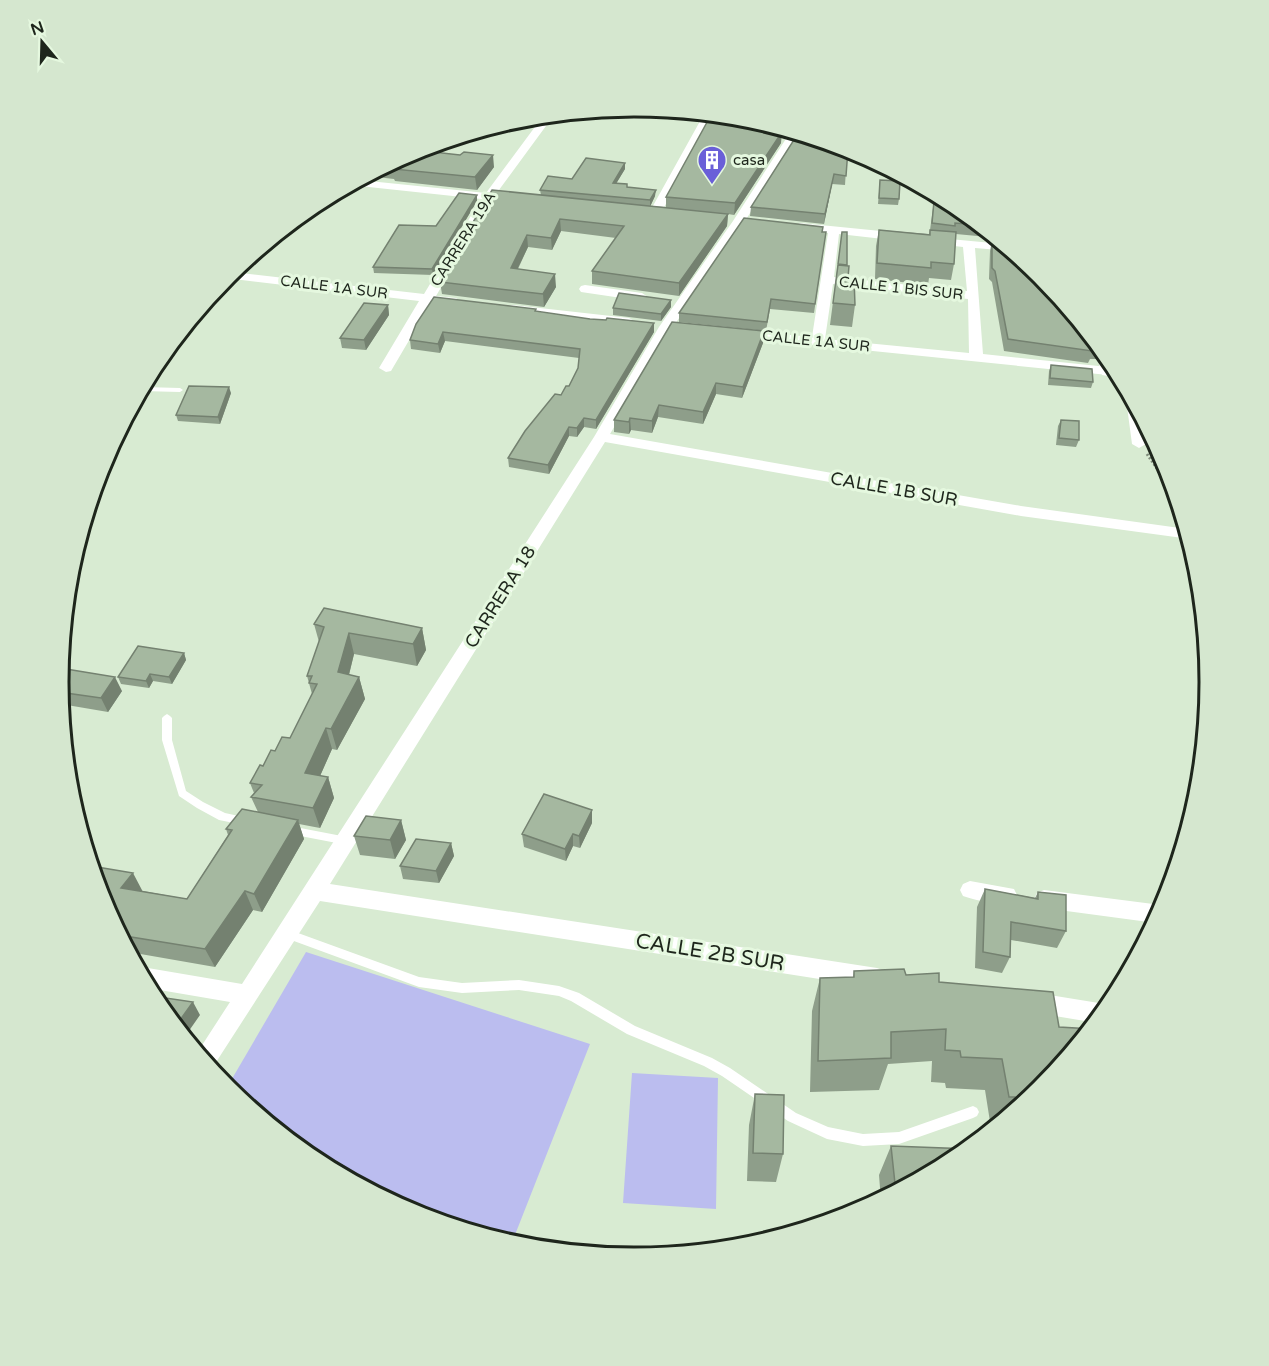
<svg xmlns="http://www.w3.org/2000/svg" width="1269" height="1366" font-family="'Varela Round',sans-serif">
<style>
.green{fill:#bbbdef}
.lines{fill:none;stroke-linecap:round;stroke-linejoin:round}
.path{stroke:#808d7c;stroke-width:3;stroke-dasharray:2 2;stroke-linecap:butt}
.service{fill:#fff;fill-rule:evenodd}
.minor{fill:#fff;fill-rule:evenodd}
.tertiary{fill:#fff;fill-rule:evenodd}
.wall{fill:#8e9e8a}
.shaded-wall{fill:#748170}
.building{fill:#a5b8a0;stroke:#748170;stroke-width:1.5}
.labels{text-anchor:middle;stroke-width:6;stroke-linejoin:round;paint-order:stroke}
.far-poi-label{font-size:15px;fill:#1e261c;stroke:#e5f8df;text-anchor:start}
.far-street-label{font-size:15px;fill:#1e261c;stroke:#e5f8df}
.street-label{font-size:18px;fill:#1e261c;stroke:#e5f8df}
.near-street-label{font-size:21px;fill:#1e261c;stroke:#e5f8df}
.rim{fill:none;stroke:#1e261c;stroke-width:3}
</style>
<rect width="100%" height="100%" fill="#d8ebd2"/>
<path class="green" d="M306,952l284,92 -79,201 -97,-30 -100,-53 -88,-73z
M632,1073l86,5 -2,131 -93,-6z"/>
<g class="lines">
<path class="path" d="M1147,454l30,43"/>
<path class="service" d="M143,387l37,1 3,2 -3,2 -39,-1z
M167,714l3,2 2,2v22l14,51 17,11 22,11 23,5 1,3 -1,3 -4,1 -25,-5 -22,-12 -18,-12 -17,-56v-22l2,-2z
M290,826l57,11 4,1 1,3 -1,3 -4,1 -57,-11 -4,-1 -1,-3 1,-3z
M287,929l132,48 43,6 57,-3 40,6 20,7 56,33 77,32 18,10 66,45 32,14 35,7 36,-2 74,-26 4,2 2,4 -2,4 -4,2 -74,26 -36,2 -36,-7 -39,-18 -66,-45 -18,-10 -77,-32 -56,-33 -12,-5 -40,-6 -57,3 -43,-6 -136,-50 -1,-3 1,-3z"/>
<path class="minor" d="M704,114l10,1 -53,98 -2,2h-8l-2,-2z
M554,115l-58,79 17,2 6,3 -6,3 -21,-2 -56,96 20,2 6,4 -6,4 -25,-3 -40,68 -5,1 -7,-4 40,-67 -194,-23 7,-6 192,22 57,-95 -131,-14 9,-5 127,13 57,-77z
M791,131l9,3 -55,87 -72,106 -63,107 411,72 166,23 3,10 -169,-23 -416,-74 -275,442 547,84 8,3 3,7 -3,7 -8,3 -557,-87 -109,169 -14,-17 33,-51 -82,-14 -11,-19 5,-2 100,17 352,-547 65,-110 74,-106z
M800,223l101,10 6,4 -6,4 -62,-7 -5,43 133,14 -4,-44 -35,-4v-6l75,7 8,7 -36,-3 8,106 125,13 7,4 -7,4 -373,-38 -2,-3 2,-3 5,-1 72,7 16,-104 -32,-4v-4zM833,284l135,15 1,54 -144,-14z
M585,285l57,8 6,4 -6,4 -61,-9 -2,-3 2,-3z
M513,305l116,13 7,4 -7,4 -121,-14 -1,-3 1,-3z
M1131,395l12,23 3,26 -7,4 -7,-4 -6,-45z
M970,881l44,8 3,6 -3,6c-14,5 -37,0 -51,-5l-3,-6 3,-6z
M1044,890l117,15 4,1 -9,17 -112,-15 -7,-3 -3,-6 3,-6z
M1031,992l74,12 6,2 -14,17 -66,-11 -8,-3 -3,-7 3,-7z"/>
<path class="tertiary" d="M1098,348h3l20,30 -19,-3 -6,-23z"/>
</g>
<path class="wall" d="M770,130l11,13 -47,72 -6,-1 -1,12 -48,70 -87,-12v-13l24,-33 -55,-7 -9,19 -24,-3 -10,22 38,18 -12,20 -102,-13 -2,-12 9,-15v-4l92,-68 -1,-5 32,-11 53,-16v6l-9,14 39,13 -5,10 16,1v-10z
M804,135l49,15 -1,5 -5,-1 -2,31 -13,-1 -8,40 -74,-8 1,-9z
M419,149l-1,2 76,16 -17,23 -82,-9 -1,-2 -26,-3 46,-25z
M880,180l19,19 -1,6 -20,-1z
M477,201l-44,74 -59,-2 -1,-6z
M934,201l21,3 87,72 57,72 -3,11h-6l-2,4 -84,-12 -12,-69 -3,-3 1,-28 2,-10 -4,-1v-3l-32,-3 -2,30 -3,16 -22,-2 -1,7 -53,-6 1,-33 3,-16 50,4 1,-4z
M823,232h3l-12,81 -44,-4 -4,22 -87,-9v-9z
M842,232h5v34l1,12 7,27 -3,22 -22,-2z
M671,300v7l-10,14 -48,-6v-7z
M388,305l1,10 -23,35 -24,-2 -2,-10z
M536,309v3l118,20 -58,97 -12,-2 -7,10 -8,-1 -20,38 -40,-7 -1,-9 61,-72 9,-18 1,-10 -134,-17 -5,12 -29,-4 -1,-9z
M764,331l-1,12 -21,55 -26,-4 -13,30 -45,-7 -6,16 -21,-3 -2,4 -15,-2v-12z
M1051,365l42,17 -2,6 -43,-3 1,-14z
M231,393l-11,31 -42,-3 -2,-6z
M1061,420l18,20 -3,7 -20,-2 2,-19z
M314,624l108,4 4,22 -9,16 -63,-12 -5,21 10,2 6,22 -28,51 -5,-1 -12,27 8,1 6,21 -14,30 -21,-4 5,15 -42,73 -9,-2 -38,57 -86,-15 -27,-49 41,-12 44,8 41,-64 -2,-6 32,-17 -7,-15 3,-4 -4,-10 25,-32 15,-13 22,-44 -5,-18 12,-34z
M184,653l2,7 -14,24 -19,-3 -4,7 -28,-4 -3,-7z
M58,683l64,8 -14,21 -47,-8z
M401,820l5,20 -11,19 -35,-4 -6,-19z
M592,823l-12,25 -7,-2 -7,15 -42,-14 -2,-13z
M451,843l3,13 -15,27 -36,-4 -3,-13z
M985,889l50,9 3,-6 28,39 -9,17 -46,-8 -1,17 -8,16 -27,-5 2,-61z
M854,971l52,4 33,7 103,109 -46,37h-5l-6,-38 -39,-2 -1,-5 -14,-1 1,-21 -44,3 -9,26 -69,2 2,-81 8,-33 33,-1z
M755,1094l28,60 -7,28 -29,-1 2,-56z
M891,1146l63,16 -73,39 -2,-26z"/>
<path class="shaded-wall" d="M768,124l5,2 -9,15v-12z
M782,132l-1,11 -47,72 1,-12z
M493,155l1,12 -17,23 -2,-13z
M625,163v6l-12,20v-6z
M834,174l-10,50 1,-10z
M656,190l-1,6 -5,11v-7z
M477,195v6l-44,74 -1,-6z
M728,214l-1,12 -48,70v-13z
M560,219l1,12 -9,19 -1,-12z
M527,235l1,12 -16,33 -1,-12z
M555,274l1,13 -12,20 -1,-13z
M671,300v7l-10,14v-7z
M388,305l1,10 -23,35 -2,-10z
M654,323v9l-58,97v-9z
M764,331l-1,12 -21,55 1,-11z
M443,332l2,9 -5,12 -2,-9z
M716,383v11l-13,30v-12z
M229,387l2,6 -11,31 -2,-7z
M659,405l-1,12 -6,16v-12z
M584,418v9l-7,10v-9z
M630,418l1,12 -2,4v-12z
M569,427v9l-20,38 -1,-9z
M422,628l4,22 -9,16 -4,-22z
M349,633l5,21 -10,40 -6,-22z
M184,653l2,7 -14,24 -3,-7z
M150,674l3,7 -4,7 -3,-7z
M115,677l7,14 -14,21 -7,-14z
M359,677l6,22 -28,51 -6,-21z
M326,728l6,21 -20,45 -7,-21z
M328,777l6,21 -14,30 -7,-20z
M592,810v13l-12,25 -1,-12z
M298,820l6,19 -42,73 -8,-18z
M401,820l5,20 -11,19 -5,-19z
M573,834v12l-7,15 -1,-12z
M451,843l3,13 -15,27 -3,-12z
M133,873l10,19 -22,-4z
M245,891l8,19 -38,57 -10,-18z
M193,1002l7,13 -16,23 -9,-11z"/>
<path class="building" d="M711,115l36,3 21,6 -4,5 18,3 -47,71 -69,-6z
M797,135l6,1 1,-1 44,14 -2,27 -12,-2 -9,40 -74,-7z
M415,150l45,5 4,-3 29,3 -18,22 -82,-8 2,-2 -9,-1z
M586,158l39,5 -12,20 14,1v3l29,3 -6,10 -110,-10 8,-14 24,3z
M880,180l20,1 -1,18 -20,-1z
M492,190l236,24 -49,69 -87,-12 32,-45 -64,-7 -9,19 -24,-3 -16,33 44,6 -12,20 -103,-12 12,-19h-3z
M459,193l18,2 -45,74 -59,-2 26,-42 37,1z
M934,201l20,3 26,21 -25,-2v3l-23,-3z
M744,218l79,9 -1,5h4l-11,72 -44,-5 -4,23 -88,-9z
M879,230l51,5v-5l26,2 -2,32 -23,-2v6l-54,-5z
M842,232h5v33l-9,-1z
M992,240l7,1 43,35 57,69v3l-7,-1v4l-84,-12 -13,-68 -3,-3z
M838,265l11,1 -1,12h6l1,27 -22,-2z
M619,293l52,7 -10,14 -48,-6z
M434,297l102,12 -1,2 55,8 16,1 1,-2 47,5 -58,97 -12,-2 -7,10 -8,-1 -21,38 -40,-7 17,-27 30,-37 6,1 5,-9h3l9,-18 2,-19 -137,-17 -5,12 -28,-4 6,-16z
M364,303l24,2 -24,35 -24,-2z
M672,322l92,9 -21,56 -27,-4 -13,29 -44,-7 -7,16 -22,-3 -1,4 -15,-2z
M1051,365l41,4 1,13 -43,-4z
M189,386l40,1 -11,30 -42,-2z
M1061,420l18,1v19l-20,-2z
M324,608l98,20 -9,16 -64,-11 -11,39 21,5 -28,52 -5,-1 -21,45 23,4 -15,31 -62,-11 11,-12 -12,-2 10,-18 3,1 8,-16 4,1 7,-14 8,1 27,-54 -8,-1 3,-7h-5l17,-49 -10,-3z
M138,646l46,7 -15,24 -19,-3 -4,7 -28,-4z
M60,668l55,9 -14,21 -42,-6 -1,-9z
M544,794l48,16 -13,26 -6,-2 -8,15 -43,-15z
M242,809l56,11 -44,74 -9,-3 -40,58 -86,-14 -17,-32 -11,-37 42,7 -12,15 66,11 45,-69 -6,-1z
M366,816l35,4 -11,20 -36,-4z
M416,839l35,4 -15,28 -36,-5z
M985,889l53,10v-7l28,3v36l-55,-9 -1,35 -27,-5z
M904,969l2,6 33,-2v9l114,10 6,35 33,2 -50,62 -25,20 -2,-14h-6l-7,-38 -41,-2 -1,-6 -15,-1 1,-21 -55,3v26l-73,3 2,-83 34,-1v-6z
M152,996l41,6 -18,25 -20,-24z
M755,1094l29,1 -1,59 -30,-1z
M891,1146l79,3 -16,13 -58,31z"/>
<defs>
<g id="building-pin" transform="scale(1.5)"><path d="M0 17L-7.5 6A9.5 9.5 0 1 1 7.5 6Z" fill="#6a5fd8" stroke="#e5f8df"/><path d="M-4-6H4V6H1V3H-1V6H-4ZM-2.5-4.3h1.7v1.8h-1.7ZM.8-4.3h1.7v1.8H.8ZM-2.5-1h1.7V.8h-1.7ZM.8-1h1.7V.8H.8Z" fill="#fff"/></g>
</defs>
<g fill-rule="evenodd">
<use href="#building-pin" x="712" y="160"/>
</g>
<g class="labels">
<g class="far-poi-label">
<text x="733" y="165">casa</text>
</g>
<g class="far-street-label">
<text transform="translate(463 239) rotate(-58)" y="5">CARRERA 19A</text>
<text transform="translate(334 287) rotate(7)" y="5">CALLE 1A SUR</text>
<text transform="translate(901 288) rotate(6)" y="5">CALLE 1 BIS SUR</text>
<text transform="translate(816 341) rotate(6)" y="5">CALLE 1A SUR</text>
</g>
<g class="street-label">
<text transform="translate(894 489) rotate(10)" y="6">CALLE 1B SUR</text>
<text transform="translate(500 597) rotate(-58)" y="6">CARRERA 18</text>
</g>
<g class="near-street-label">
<text transform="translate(710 952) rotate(9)" y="7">CALLE 2B SUR</text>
</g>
</g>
<path d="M0 0H1269V1366H0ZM69 682a565 565 0 1 1 1130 0a565 565 0 1 1-1130 0Z" fill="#d5e7cf" fill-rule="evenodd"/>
<path class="rim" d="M69 682a565 565 0 1 1 1130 0a565 565 0 1 1-1130 0Z"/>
<g transform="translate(42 42) rotate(341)" stroke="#e5f8df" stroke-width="4.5" paint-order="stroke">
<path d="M0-4.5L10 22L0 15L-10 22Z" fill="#1e261c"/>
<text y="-9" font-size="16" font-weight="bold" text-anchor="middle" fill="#1e261c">N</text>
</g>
</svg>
